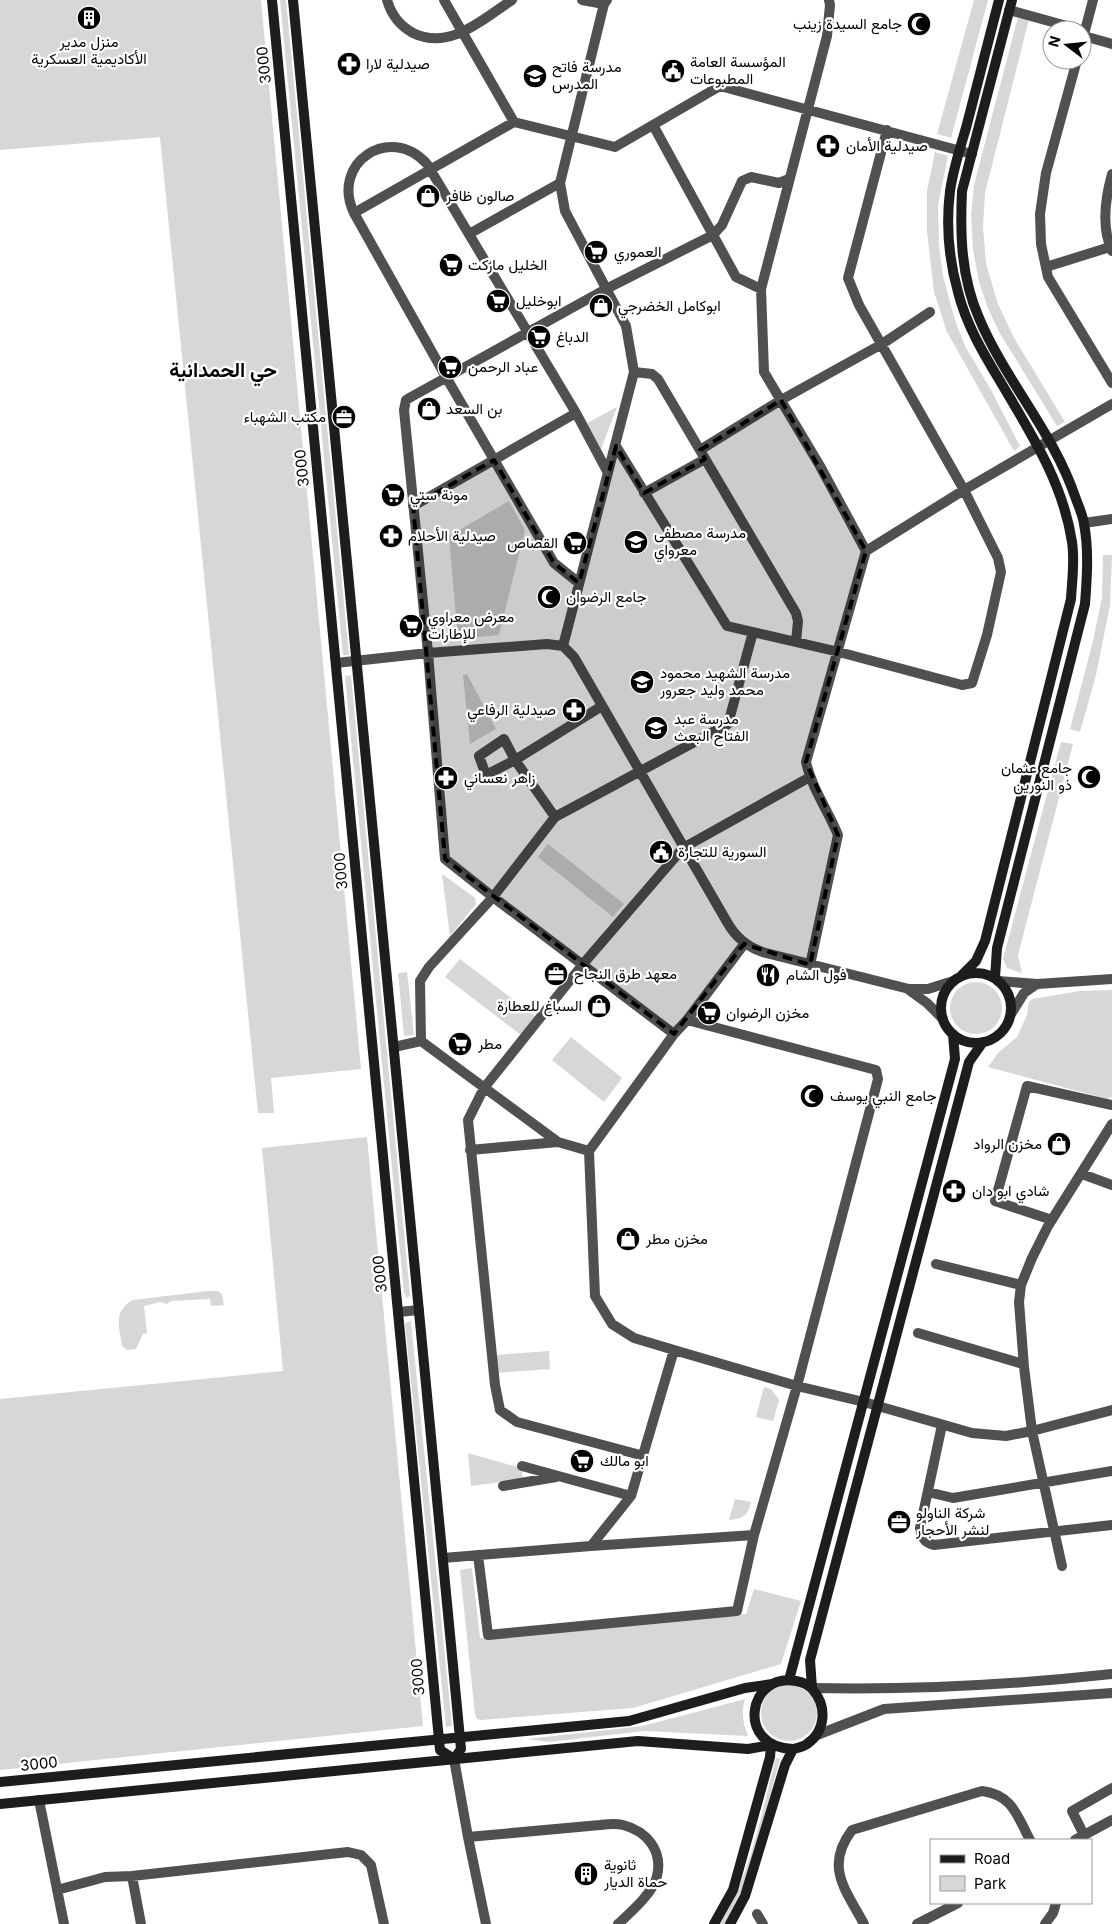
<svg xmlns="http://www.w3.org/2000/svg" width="1112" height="1924" font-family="Inter,Vazirmatn,sans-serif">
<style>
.green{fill:#d7d7d7}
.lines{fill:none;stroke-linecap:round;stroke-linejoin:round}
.street{stroke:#505050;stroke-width:10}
.secondary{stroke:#1d1d1d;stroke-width:10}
.marked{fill:#000;fill-opacity:0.2;stroke:#000;stroke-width:4;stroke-dasharray:10 6;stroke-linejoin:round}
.labels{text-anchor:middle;stroke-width:4.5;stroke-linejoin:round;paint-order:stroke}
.poi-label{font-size:15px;fill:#000;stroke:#fff;text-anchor:start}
.street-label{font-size:15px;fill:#000;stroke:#fff}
.district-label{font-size:20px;font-weight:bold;fill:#000;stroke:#fff}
</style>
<rect width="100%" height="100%" fill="#fff"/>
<path class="green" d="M0,0h261l100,1069 -90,9 3,35h-16l-98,-976 -160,13z
M280,0h6l63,655h-6z
M974,0h14l-37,138 -14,-4z
M1018,17l11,2 -44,174 -2,34 3,37 12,40 16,34 51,84 -8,4 -58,-94 -11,-24 -9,-26 -6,-33 -2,-34 3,-30z
M935,152l13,4 -10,49 1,41 4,30 12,44 10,26 26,44 29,56 -6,5 -67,-119 -13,-40 -7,-60v-41z
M617,407l-16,42 -14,-26z
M509,501l16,29 -26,105 -41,4 -9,-103z
M1103,555h9l-2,50 -14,70 -16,57 -10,-3 23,-88 9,-44z
M467,674l29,55 -26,15 -7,-69z
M351,675l59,620 -3,3 -3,-5 -59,-617z
M1061,742l12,2 -55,211 4,18 -15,-5 -4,-9z
M548,844l76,60 -11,13 -75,-60z
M442,874l33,24 1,6 -26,32z
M460,959l75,57 -14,19 -76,-58z
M407,972l7,63 -10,1 -6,-63z
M950 1008a26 26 0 1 1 52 0a26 26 0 1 1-52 0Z
M1112,990v107l-5,2 -119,-32 10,-14 19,-16 10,-22 2,-13 3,-3 48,-8z
M571,1037l51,41 -18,24 -52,-42z
M367,1137l56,589 -423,44v-371l283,-28 -21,-223z
M208,1291h10l4,3 2,11 -13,1 -1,-7 -39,2 -4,3 -7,-2 -16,4 3,27 -4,1 -7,15 -9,1 -5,-4c-3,-20 -9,-35 11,-46z
M411,1321l41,405 -6,1 -41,-404z
M549,1351l1,18 -54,4 -1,-18z
M764,1387l7,2 8,11 -6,21 -17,-4z
M468,1453l53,15 2,11 -52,7z
M735,1499l16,3c-3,13 -8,17 -22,18z
M472,1568l8,70 266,-24 8,-25 47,12 -20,63 -148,44 -152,12 -4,-1 -2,-5 -15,-144z
M761 1713a28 28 0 1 1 56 0a28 28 0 1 1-56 0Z
M745,1699c-4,14 -2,24 3,37l-103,-5 -96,11 -22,-3 116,-13z
M776,1758l4,1 -28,101 -12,34 -15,30h-5c31,-49 41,-111 56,-166z"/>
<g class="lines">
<path class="street" d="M387,0c4,14 13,26 26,33 37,18 70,-14 99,-33
M444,0l70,122
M582,0l22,4
M829,0l1,5 -3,31 -66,253 3,83 56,94 46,85
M1009,10l76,21
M1084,36l28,8
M1082,42l11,-42
M1077,60l-31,113 -6,41 1,30 7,33 64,106
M653,125l83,152 25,12
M1112,174c-7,25 -11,53 0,77
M354,213l160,-91 101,25 105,-61 252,68
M469,234l91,-51
M1046,267l64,-20
M634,372l18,2 6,5 138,234 2,8 -2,21
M616,446l111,180 112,26 123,33 10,-2 15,-48 14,-63 -3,-14 -34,-68 -105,-185 -11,-27 39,-148
M700,450l81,-50 101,-56 48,-32
M644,493l61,-34
M413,506l163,-93
M1084,523l28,-4
M579,583l-25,-20 -108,-186 -92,-164c-24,-50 36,-90 73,-49l149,249 32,60
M563,646l71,-274 -8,-46 -61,-115 -5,-28 44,-179 3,-4
M336,663l92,-10 119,-9 16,2 11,11 153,265c9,16 21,26 39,31l143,36h19l25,-8
M555,817l-40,-57 -11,-21 -25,17 7,19 29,-15 87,-54
M745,943l-58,77 -13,14 -85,117 6,145 17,28 22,14 40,12 123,36 67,16 108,31 34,3 26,-5 80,-21
M810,965l28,-130c-10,-25 -26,-46 -32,-73l60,-211 98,-61 148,-86
M998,981l39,3 75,-5
M909,990l18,13 16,16
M1011,1014l13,-21 13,-9
M674,1034l-181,-137 -48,-38 -17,-206 -24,-243 2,-10 5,-3 195,-108 107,-54 9,-10 20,-44 9,-4 28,6 10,-4
M421,1041l-1,-60 9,-14 64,-70 62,-80 173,-93 25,-92
M394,1047l27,-6 137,101 31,9
M470,1150l88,-8
M1082,1174l30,11
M1052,1220l-57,-19 32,-115 85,19
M936,1264l85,21
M398,1312l21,-2
M918,1333l105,31
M942,1425l-22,103c2,10 4,14 14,17l178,-20
M644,1456l-127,-34 -17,-12 -5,-25 -27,-265 16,-32 99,-124 100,-116 127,-71
M522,1466l109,30
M503,1486l53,-9
M928,1492l25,6 159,-27
M591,1546l40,-50 43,-146
M478,1555l10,80 249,-24 17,-76 43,-149 81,-307 -2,-9 -189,-50
M443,1558l148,-12 163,-11
M1062,1566l-30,-135 -8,-64 -5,-65 2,-17 11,-27 16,-32 64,-102
M812,1688c100,2 200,-3 300,-14
M817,1735l67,-26 228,-16
M454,1759l14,78 18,87
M39,1800l25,124
M1084,1835l-12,-24 40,-23
M468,1837l132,-12c7,-1 16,-2 23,0 24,6 40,26 34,51 -3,16 -27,37 -39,48
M1075,1840l37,-20
M132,1876l9,48
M57,1890l48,-13 27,-1 216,-24 13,3 10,10 13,59
M757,1914l6,10
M864,1924c-18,-34 -40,-57 -12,-94l130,-39c31,4 35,25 48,49
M917,1924l41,-21
M1045,1924l8,-11 3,-10"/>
<path class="secondary" d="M272,0l168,1750 14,9 7,-10 -168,-1749
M941 1008a35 35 0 1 1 70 0a35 35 0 1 1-70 0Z
M962,975l14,-14 9,-20 86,-342c1,-19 4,-38 1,-57 -9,-60 -42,-110 -72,-161 -17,-28 -34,-57 -42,-89 -9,-32 -12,-68 -8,-101 3,-21 10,-43 16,-63 11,-43 22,-85 33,-128
M995,978l2,-30 88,-344c2,-26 4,-54 -1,-80 -1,-8 -5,-17 -8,-25 -23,-68 -70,-117 -97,-181 -18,-41 -19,-83 -17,-127l50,-191
M789,1680l166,-621 -2,-25
M812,1688l-2,-28 159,-598 14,-20
M0,1782l629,-61 116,-33 27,-4
M0,1804l638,-63 110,8 23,-4 -1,12 -37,133 -19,34
M730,1924l15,-28 40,-131 8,-16c4,-1 10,-2 14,-5 19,-13 20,-38 6,-54 -4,-5 -11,-8 -17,-9 -48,-9 -61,66 -3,68"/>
</g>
<path class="marked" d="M781,400l85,151 -60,211 32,73 -28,130 -66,-21 -70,90 -229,-175 -32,-353 81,-46 60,103 25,20 37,-137 28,47 61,-34 -5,-9z"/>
<defs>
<g id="building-disc" transform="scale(1.25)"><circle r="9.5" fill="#000" stroke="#fff"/><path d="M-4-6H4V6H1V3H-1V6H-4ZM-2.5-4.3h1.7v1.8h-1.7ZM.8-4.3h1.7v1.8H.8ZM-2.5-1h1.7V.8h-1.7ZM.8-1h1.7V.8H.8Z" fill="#fff"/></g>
<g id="mosque-disc" transform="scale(1.25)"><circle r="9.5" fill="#000" stroke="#fff"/><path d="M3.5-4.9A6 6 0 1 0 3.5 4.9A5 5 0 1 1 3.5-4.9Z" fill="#fff"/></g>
<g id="pharmacy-disc" transform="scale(1.25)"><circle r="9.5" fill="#000" stroke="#fff"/><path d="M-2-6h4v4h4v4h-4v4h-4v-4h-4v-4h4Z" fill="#fff"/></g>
<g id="civic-disc" transform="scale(1.25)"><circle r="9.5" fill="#000" stroke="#fff"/><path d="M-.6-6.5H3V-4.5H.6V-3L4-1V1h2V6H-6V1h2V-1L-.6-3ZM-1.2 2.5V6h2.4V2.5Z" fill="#fff"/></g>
<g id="school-disc" transform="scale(1.25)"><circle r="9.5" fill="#000" stroke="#fff"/><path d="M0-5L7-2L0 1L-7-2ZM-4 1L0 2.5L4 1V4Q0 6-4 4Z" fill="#fff"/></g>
<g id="shop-disc" transform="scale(1.25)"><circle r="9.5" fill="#000" stroke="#fff"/><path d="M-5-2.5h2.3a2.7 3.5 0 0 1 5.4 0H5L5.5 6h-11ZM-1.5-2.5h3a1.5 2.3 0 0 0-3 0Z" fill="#fff"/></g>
<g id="supermarket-disc" transform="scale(1.25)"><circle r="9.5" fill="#000" stroke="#fff"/><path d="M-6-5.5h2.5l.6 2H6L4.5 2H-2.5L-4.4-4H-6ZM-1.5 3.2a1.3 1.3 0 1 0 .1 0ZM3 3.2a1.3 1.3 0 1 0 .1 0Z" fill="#fff"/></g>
<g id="office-disc" transform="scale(1.25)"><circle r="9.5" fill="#000" stroke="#fff"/><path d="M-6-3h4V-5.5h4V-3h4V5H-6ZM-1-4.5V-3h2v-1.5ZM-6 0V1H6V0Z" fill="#fff"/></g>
<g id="restaurant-disc" transform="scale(1.25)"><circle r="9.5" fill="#000" stroke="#fff"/><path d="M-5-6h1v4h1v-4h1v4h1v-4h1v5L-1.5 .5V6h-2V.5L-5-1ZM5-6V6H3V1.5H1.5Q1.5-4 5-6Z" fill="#fff"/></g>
</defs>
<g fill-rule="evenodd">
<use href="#building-disc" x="89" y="18"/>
<use href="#mosque-disc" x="919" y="24"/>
<use href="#pharmacy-disc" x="349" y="64"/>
<use href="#civic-disc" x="673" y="71"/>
<use href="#school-disc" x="535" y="76"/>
<use href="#pharmacy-disc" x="828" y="146"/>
<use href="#shop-disc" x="428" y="196"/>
<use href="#supermarket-disc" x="596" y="252"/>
<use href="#supermarket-disc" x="451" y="265"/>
<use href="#supermarket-disc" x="498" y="301"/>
<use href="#shop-disc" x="601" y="306"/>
<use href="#supermarket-disc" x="539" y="337"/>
<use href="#supermarket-disc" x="450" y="367"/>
<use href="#shop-disc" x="429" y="409"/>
<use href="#office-disc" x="344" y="417"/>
<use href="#supermarket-disc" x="393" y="495"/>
<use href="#pharmacy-disc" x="391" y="536"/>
<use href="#school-disc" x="636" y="542"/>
<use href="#supermarket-disc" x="575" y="543"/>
<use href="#mosque-disc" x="549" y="597"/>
<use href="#supermarket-disc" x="411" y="626"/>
<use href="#school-disc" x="642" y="682"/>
<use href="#pharmacy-disc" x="574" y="710"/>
<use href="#school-disc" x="656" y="728"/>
<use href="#mosque-disc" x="1089" y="777"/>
<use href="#pharmacy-disc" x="446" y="778"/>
<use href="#civic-disc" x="661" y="852"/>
<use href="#office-disc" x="556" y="974"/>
<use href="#restaurant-disc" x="768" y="975"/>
<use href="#shop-disc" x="599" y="1006"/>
<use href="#supermarket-disc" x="709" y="1013"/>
<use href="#supermarket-disc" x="460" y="1044"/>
<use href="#mosque-disc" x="812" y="1096"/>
<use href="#shop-disc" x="1059" y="1144"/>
<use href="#pharmacy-disc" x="954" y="1191"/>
<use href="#shop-disc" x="628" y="1239"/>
<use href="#supermarket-disc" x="582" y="1461"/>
<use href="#office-disc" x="899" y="1522"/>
<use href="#building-disc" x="586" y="1874"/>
</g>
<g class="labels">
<g class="poi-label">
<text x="902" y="29" text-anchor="end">جامع السيدة زينب</text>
<text x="89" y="47" text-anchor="middle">منزل مدير<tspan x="89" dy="17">الأكاديمية العسكرية</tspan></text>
<text x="690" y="67">المؤسسة العامة<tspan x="690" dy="17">المطبوعات</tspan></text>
<text x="366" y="69">صيدلية لارا</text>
<text x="552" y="72">مدرسة فاتح<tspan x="552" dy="17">المدرس</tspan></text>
<text x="846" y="151">صيدلية الأمان</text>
<text x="446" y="201">صالون ظافر</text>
<text x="614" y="257">العموري</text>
<text x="468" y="270">الخليل ماركت</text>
<text x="516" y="306">ابوخليل</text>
<text x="618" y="311">ابوكامل الخضرجي</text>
<text x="556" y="342">الدباغ</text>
<text x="468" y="372">عباد الرحمن</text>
<text x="446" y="414">بن السعد</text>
<text x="326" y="422" text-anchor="end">مكتب الشهباء</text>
<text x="410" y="500">مونة ستي</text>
<text x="654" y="538">مدرسة مصطفى<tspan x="654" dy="17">معرواي</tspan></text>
<text x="408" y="541">صيدلية الأحلام</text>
<text x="558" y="548" text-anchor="end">القصاص</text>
<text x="566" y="602">جامع الرضوان</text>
<text x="428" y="622">معرض معراوي<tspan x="428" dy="17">للإطارات</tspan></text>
<text x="660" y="678">مدرسة الشهيد محمود<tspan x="660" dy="17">محمد وليد جعرور</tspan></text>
<text x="556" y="715" text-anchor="end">صيدلية الرفاعي</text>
<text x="674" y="724">مدرسة عبد<tspan x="674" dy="17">الفتاح البعث</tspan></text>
<text x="1072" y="773" text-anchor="end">جامع عثمان<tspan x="1072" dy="17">ذو النورين</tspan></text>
<text x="464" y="783">زاهر نعساني</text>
<text x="678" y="857">السورية للتجارة</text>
<text x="574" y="979">معهد طرق النجاح</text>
<text x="786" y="980">فول الشام</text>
<text x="582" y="1011" text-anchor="end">السباغ للعطارة</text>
<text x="726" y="1018">مخزن الرضوان</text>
<text x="478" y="1049">مطر</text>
<text x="830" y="1101">جامع النبي يوسف</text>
<text x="1042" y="1149" text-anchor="end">مخزن الرواد</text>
<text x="972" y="1196">شادي ابو دان</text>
<text x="646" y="1244">مخزن مطر</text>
<text x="600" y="1466">ابو مالك</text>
<text x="916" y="1518">شركة الناولو<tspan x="916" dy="17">لنشر الأحجار</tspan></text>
<text x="604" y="1870">ثانوية<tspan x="604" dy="17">حماة الديار</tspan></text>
</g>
<g class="street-label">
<text transform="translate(264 65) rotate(-96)" y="5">3000</text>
<text transform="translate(302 468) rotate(-96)" y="5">3000</text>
<text transform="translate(341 871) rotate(-95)" y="5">3000</text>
<text transform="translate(380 1274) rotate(-96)" y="5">3000</text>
<text transform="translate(418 1677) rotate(-95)" y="5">3000</text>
<text transform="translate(39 1764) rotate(-6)" y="5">3000</text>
</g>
<g class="district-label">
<text x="223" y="377">حي الحمدانية</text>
</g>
</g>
<rect x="930" y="1839" width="162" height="65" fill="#ffffff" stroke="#999999"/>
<rect x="940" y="1855" width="25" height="8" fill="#1d1d1d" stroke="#999999"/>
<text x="974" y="1864" font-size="15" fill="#000000">Road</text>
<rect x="940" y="1876" width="25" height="15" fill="#d7d7d7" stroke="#999999"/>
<text x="974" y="1889" font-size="15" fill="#000000">Park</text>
<g transform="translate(1067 45) rotate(286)"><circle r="24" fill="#ffffff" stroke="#999999"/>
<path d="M0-4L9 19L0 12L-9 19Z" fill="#000000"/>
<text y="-8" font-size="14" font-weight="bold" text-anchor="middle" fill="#000000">N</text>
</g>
</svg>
